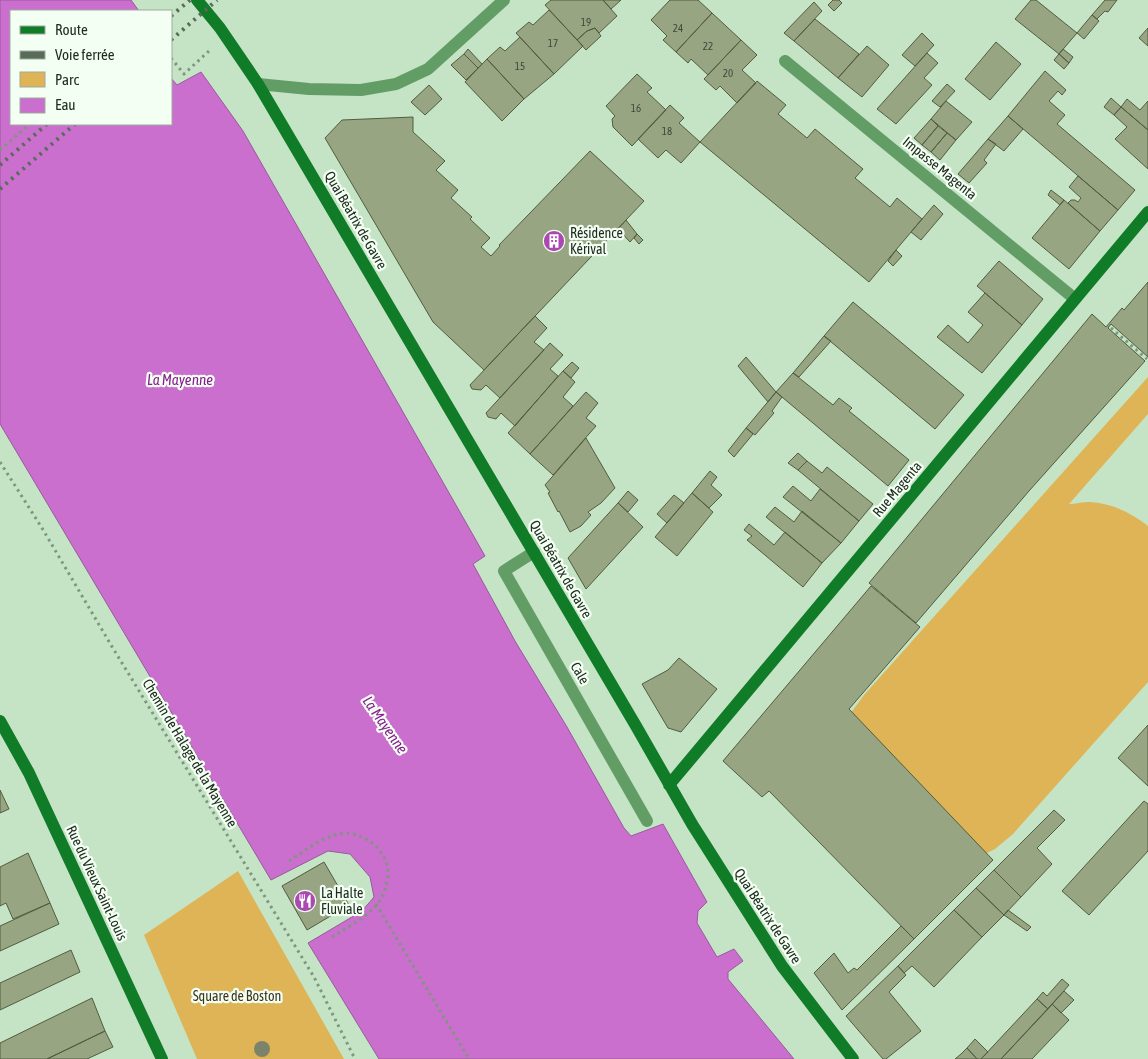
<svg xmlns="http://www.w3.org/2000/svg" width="1148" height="1059" font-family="'Asap Condensed',sans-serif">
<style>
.green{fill:#deb456}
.water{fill:#ca6fce;stroke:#975b9a}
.building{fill:#97a583;stroke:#515d3e}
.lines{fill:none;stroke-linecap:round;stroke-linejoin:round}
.path{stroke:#7e957e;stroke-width:3;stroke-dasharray:2.5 4;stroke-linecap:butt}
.lane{stroke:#639d66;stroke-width:12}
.street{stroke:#639d66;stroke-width:12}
.secondary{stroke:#107c27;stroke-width:12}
.rail{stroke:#596b59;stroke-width:4;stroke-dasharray:2.5 5;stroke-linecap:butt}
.tree{fill:#7b846a}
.labels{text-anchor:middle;stroke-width:4.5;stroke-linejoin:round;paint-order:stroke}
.number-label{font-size:11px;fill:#3e4a39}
.street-label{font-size:14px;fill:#202c20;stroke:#f3fff3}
.poi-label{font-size:14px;fill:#202c20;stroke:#f3fff3;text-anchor:start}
.park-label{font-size:14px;fill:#3f351e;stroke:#f3fff3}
.water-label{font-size:15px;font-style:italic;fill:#8a1a91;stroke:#f3fff3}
</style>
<rect width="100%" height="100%" fill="#c5e4c6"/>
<path class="green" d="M1148,377v37l-79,90c6,0 13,-2 20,-2 22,1 41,10 59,24v156l-135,152 -18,15 -20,10 -125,-145 14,-19z
M238,871l106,188h-147l-53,-124z"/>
<path class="water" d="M0,0h131l8,11h-128v113h160v-46l6,7 24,-13 42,59 242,425 -12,8 42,77 52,86 57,101 7,8 32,-12 44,78 -9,9 -1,12 20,34 17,-8 9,12 -15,11v7l66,80h-415l-71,-116 54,-32 12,-14 -4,-20 -20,-23 -22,-3 -57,29 -271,-456z"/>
<path class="building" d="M551,0h52l14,16 -18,17 -4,-5 -8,3 -10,9 -32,-35z
M603,0h18l-10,9z
M670,0h28l14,13 -36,39 -13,-12 4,-4 -16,-16z
M833,0h6l3,3 -8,8 -6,-6z
M1031,0h5l41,33 -18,21 -44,-35z
M1105,0h12l-9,12 -3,-1 -8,8 -5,-4z
M814,2l8,9 -28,30 -10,-8z
M549,10l34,36 -29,28 -38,-41 13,-11 4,3z
M712,13l29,27 -33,35 -17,-16 -3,4 -12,-11z
M1092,15l7,6 -15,18 -7,-6z
M815,19l44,35 -21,24 -44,-37z
M595,28l6,8 -15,14 -9,-10 10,-9z
M1148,28v18l-9,-8z
M922,33l12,12 -19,21 -13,-11z
M520,37l34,37 -30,25 -37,-40 13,-12 5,4z
M741,40l16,15 -15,15 14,13 -19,20 -17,-17 -4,4 -12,-11z
M996,42l25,22 -31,36 -25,-21z
M867,46l22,19 -27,32 -24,-19z
M468,49l14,15 -4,4 -14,-14z
M1063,49l10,8 -4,6 -10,-9z
M927,53l11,10 -14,15 8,7 -36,39 -19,-15z
M464,54l14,14 -12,12 -15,-15z
M1059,54l10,9 -5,6 -10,-9z
M487,59l37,40 -22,22 -37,-39z
M1045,71l21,19 -4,5 -4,-4 -9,10 16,14 -8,9 78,66 -17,20 -110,-94z
M637,74l15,14 -5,4 19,18 -34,36 -19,-19 -1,-8 3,-3 -9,-10z
M757,81l29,24 -8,9 29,24 8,-9 48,40 -8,9 35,29 7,-9 25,21 -53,63 -169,-140z
M947,84l8,7 -15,16 -8,-6z
M429,85l13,14 -17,16 -14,-13z
M1111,98l10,9 -7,8 -10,-8z
M1127,99l13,11 8,-9v29l-27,-23z
M946,101l26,21 -16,18 -25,-21z
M670,105l14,13 -5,5 21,19 -19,21 -15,-13 -8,8 -20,-19z
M1121,107l27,23v39l-33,-30 12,-12 -13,-12z
M1008,116l15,13 -19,22 -16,-12z
M413,117v15l32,29 -9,9 22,20 -7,8 21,19 -2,2 20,19 -9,9 10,9 9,-10 -1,-1 91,-94 54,50 -160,169 -51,-48 -108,-184 17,-18z
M931,119l7,7 -16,19 -8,-7z
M938,126l9,7 -16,19 -9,-7z
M947,133l9,7 -16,20 -9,-8z
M988,139l8,5 -12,16 3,3 -18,20 -11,-9z
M1078,176l40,34 -18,21 -32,-28 3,-3h4l3,2 3,-4 -12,-11z
M1051,190l13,10 -4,5 -12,-10z
M1064,200l36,31 -31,38 -37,-31z
M934,205l9,9 -22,26 -10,-8z
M626,220l11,14 -7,8 -12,-13z
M637,234l6,6 -4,4 -5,-6z
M896,250l6,6 -9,10 -5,-5z
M999,261l44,38 -21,26 -45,-39z
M1148,282v75l-37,-33 -3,4 37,33 -116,130 -113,132 -47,-40 223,-269 14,13 16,-19 2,2z
M985,293l37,32 -40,48 -45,-36 11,-12 20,18 15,-18 -15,-13z
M853,302l111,93 -29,34 -111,-93z
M535,316l12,12 -13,14 10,8 -44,48 -14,-13 -5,5 -9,-1 -2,-4z
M824,336l7,5 -32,36 -6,-4z
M550,343l13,12 -13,14 8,7 -43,50 -14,-13 -5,6 -8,-2 -2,-4z
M746,357l30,35 -8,10 -30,-36z
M572,362l7,6 -8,10 -8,-7z
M563,371l12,11 -12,15 10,9 -43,48 -22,-21z
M793,373l40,32 6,-7 13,10 -3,3 60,49 -21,26 -112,-94z
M586,392l12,11 -12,15 10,8 -43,49 -23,-21z
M776,392l6,5 -10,14 2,2 -19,22 -9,-7z
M746,428l7,6 -19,23 -6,-6z
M586,438l29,50 -14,15 -13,9 3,3 -10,11 -11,6 -11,-21 -1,1 -10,-19 2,-1 -5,-7z
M798,453l9,8 -9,9 -10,-7z
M807,461l15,12 5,-6 46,37 -14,17 -61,-51z
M710,471l7,6 -6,8 11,10 -13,13 -17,-15z
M793,486l18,15 9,-12 39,32 -18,22 -58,-46z
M628,491l10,9 -10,12 -10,-9z
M692,493l21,19 -36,44 -22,-19z
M674,495l10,8 -17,20 -10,-9z
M618,503l25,24 -57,62 -18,-31z
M775,507l19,15 8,-11 39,32 -19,20 -56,-46z
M749,524l25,21 11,-13 37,31 -19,24 -56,-47 5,-4 -8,-6z
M871,586l49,41 -71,82 144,151 -79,79 -145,-148 -7,6 -39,-36z
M679,658l38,31 -36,43 -13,-4 -26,-44 26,-14z
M1148,725v61l-30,-28z
M0,790l9,19 -9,4z
M1144,801l4,3v47l-59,64 -27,-24z
M1054,810l11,10 -28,28 15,16 -31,33 -27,-27z
M28,853l22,50 -37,16 -7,-16 -6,3v-39z
M324,862l25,43 -42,25 -25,-44z
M994,870l27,27 -17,18 -28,-27z
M976,888l28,27 -22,22 -28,-27z
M50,903l9,21 -59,27v-25z
M954,910l28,27 -48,50 -22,-21 -8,7 -6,-7z
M1008,910l23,17 -4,4 -23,-16z
M901,926l13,13 -72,71 -28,-37 20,-20 14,20 6,-5 3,2z
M71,950l9,22 -80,38v-27z
M898,966l8,9 -17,17 32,39 -35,28h-3l-37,-43z
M1062,979l7,6 -21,24 -11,-10 6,-7 4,4z
M1064,991l10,9 -13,13 -9,-9z
M92,998l13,33 -58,28h-47v-16z
M1037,999l11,10 -47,50h-20z
M1052,1004l17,16 -37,39h-31z
M105,1031l8,16 -26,12h-40z
M975,1039l13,13 -7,7h-4l-10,-11z
M967,1048l10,11h-22l6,-5z"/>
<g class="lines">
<path class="path" d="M171,58l13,16 25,-23
M0,150l30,-26
M1111,328l36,31
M0,462l42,66 69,117 203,332 41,82
M289,861c15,-9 32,-24 50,-27 23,-4 47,14 49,37 0,9 -2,18 -6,26 -11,19 -33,29 -50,40
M376,904l93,155"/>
<path class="lane" d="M534,552l-30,19 143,250"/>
<path class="street" d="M785,61l290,238
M258,84l51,5 52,1 35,-6 32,-15 76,-69"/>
<path class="secondary" d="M197,0l23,28 38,56 378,642 56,98 90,142 71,93
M0,721l29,52 133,286
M669,785l479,-573"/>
<path class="rail" d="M171,16l19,-16
M171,40l46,-40
M0,165l47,-41
M0,189l75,-65"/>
</g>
<circle class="tree" cx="262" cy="1049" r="8"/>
<defs>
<g id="building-disc" transform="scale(1.125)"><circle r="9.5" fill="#aa49b0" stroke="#f3fff3"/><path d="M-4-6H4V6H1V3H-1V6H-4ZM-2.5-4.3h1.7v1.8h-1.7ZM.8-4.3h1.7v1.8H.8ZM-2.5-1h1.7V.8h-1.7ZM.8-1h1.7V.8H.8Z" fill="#fff"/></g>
<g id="restaurant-disc" transform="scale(1.125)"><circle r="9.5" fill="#aa49b0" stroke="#f3fff3"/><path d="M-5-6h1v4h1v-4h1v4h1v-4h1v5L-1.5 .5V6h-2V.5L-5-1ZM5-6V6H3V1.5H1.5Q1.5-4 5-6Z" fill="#fff"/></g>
</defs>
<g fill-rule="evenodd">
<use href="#building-disc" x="554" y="241"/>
<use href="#restaurant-disc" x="305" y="901"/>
</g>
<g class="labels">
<g class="number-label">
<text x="586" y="26">19</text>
<text x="678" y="32">24</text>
<text x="553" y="47">17</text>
<text x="708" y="50">22</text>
<text x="520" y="70">15</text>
<text x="728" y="77">20</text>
<text x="636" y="112">16</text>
<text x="667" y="135">18</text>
</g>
<g class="street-label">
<text transform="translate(940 168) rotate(39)" y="5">Impasse Magenta</text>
<text transform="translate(356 220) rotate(60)" y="5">Quai Béatrix de Gavre</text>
<text transform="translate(897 489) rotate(-50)" y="5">Rue Magenta</text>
<text transform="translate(561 569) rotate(60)" y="5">Quai Béatrix de Gavre</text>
<text transform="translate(580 673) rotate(60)" y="5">Cale</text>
<text transform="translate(190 753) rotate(59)" y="5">Chemin de Halage de la Mayenne</text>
<text transform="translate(97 883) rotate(65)" y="5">Rue du Vieux Saint-Louis</text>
<text transform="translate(768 916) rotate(57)" y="5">Quai Béatrix de Gavre</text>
</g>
<g class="poi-label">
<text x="570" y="238">Résidence<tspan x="570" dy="16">Kérival</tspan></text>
<text x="321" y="898">La Halte<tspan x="321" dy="16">Fluviale</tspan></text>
</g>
<g class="park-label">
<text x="237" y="1001">Square de Boston</text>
</g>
<g class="water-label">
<text x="180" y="385">La Mayenne</text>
<text transform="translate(385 725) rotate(55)" y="5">La Mayenne</text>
</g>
</g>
<rect x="10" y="10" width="162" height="115" fill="#f3fff3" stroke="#9fab9f"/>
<rect x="20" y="26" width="25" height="8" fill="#107c27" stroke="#9fab9f"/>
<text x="55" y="35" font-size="15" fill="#202c20">Route</text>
<rect x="20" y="51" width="25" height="8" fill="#596b59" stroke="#9fab9f"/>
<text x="55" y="60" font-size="15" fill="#202c20">Voie ferrée</text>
<rect x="20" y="72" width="25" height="15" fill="#deb456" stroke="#9fab9f"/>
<text x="55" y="85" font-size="15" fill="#202c20">Parc</text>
<rect x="20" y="98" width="25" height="15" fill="#ca6fce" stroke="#9fab9f"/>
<text x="55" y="110" font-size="15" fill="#202c20">Eau</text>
</svg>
